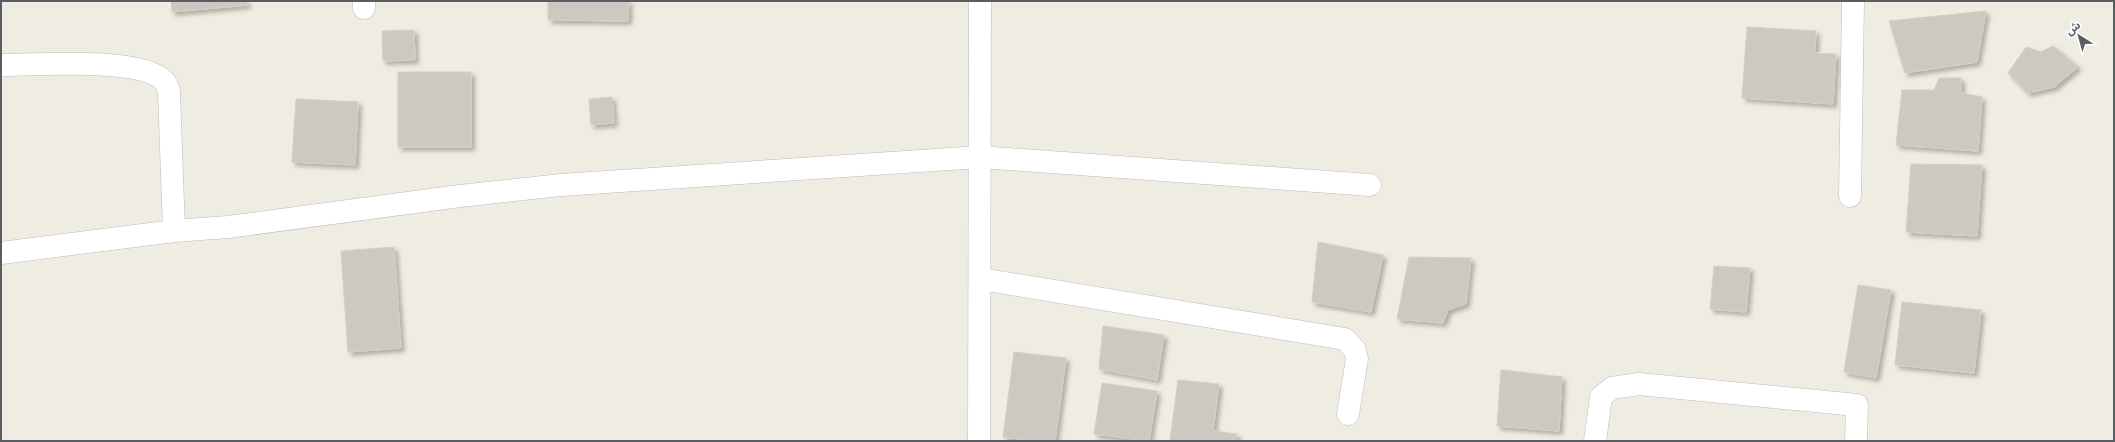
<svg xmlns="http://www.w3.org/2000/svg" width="2115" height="442" font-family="'IBM Plex Sans','Noto Sans Arabic',sans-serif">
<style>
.building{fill:#ccc9c1;stroke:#d4cfbf;filter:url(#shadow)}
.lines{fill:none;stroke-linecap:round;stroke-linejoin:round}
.minor-casing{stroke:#babcc2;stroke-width:23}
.minor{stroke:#fff;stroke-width:22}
</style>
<defs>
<filter id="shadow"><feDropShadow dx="3.5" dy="3.5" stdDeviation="2" flood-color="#0004"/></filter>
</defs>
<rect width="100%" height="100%" fill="#efece2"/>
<path class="building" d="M171,1h76v4l-75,7z
M548,1h81l-1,20 -80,-1z
M1986,11l-9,51 -72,11 -16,-52z
M1747,27l69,4 -1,22 21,1 -3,50 -91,-6z
M414,30l1,30 -32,1 -1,-30z
M2053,46l25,21 -24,20 -26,6 -20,-20 18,-26 15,5z
M398,72h73v75h-73z
M1939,78h22v15l21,4 -4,54 -82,-6 6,-55h32z
M612,97l2,26 -23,2 -2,-26z
M296,99l62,3 -3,63 -63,-3z
M1911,164l71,1 -5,71 -71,-4z
M1318,242l65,13 -12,57 -59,-10z
M394,247l7,101 -53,4 -7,-101z
M1409,257l62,1 -5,46 -18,6 -5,13 -46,-4z
M1714,266l36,2 -4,44 -36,-3z
M1858,285l33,5 -15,88 -32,-6z
M1902,302l79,8 -7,63 -79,-8z
M1103,326l61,9 -7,45 -58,-11z
M1014,352l52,6 -11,83h-18l-34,-4z
M1501,370l61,7 -3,54 -62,-5z
M1178,380l41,4 -6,47 24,3 -1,7h-66z
M1102,383l55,8 -8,50 -55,-7z"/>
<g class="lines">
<g class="minor-casing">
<path id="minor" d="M364,8v-7
M1,65c32,0 143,-8 163,16 3,2 4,8 5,11l5,139
M1850,196l3,-195
M1,253l173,-22 54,-4 232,-31 101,-11 419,-28 390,28
M981,279l364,60 10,11 2,9 -9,55
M979,441l1,-440
M1595,441l6,-44 11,-9 27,-4 218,21 -1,36"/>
</g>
<use href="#minor" class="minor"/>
</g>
<rect width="2115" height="442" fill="none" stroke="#5a5e64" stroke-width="4"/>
<g transform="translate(2079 36) rotate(323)" stroke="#ffffff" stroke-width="3" paint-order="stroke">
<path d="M0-3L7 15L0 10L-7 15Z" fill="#5a5e64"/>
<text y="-6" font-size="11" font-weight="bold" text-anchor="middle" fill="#5a5e64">ش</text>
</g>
</svg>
